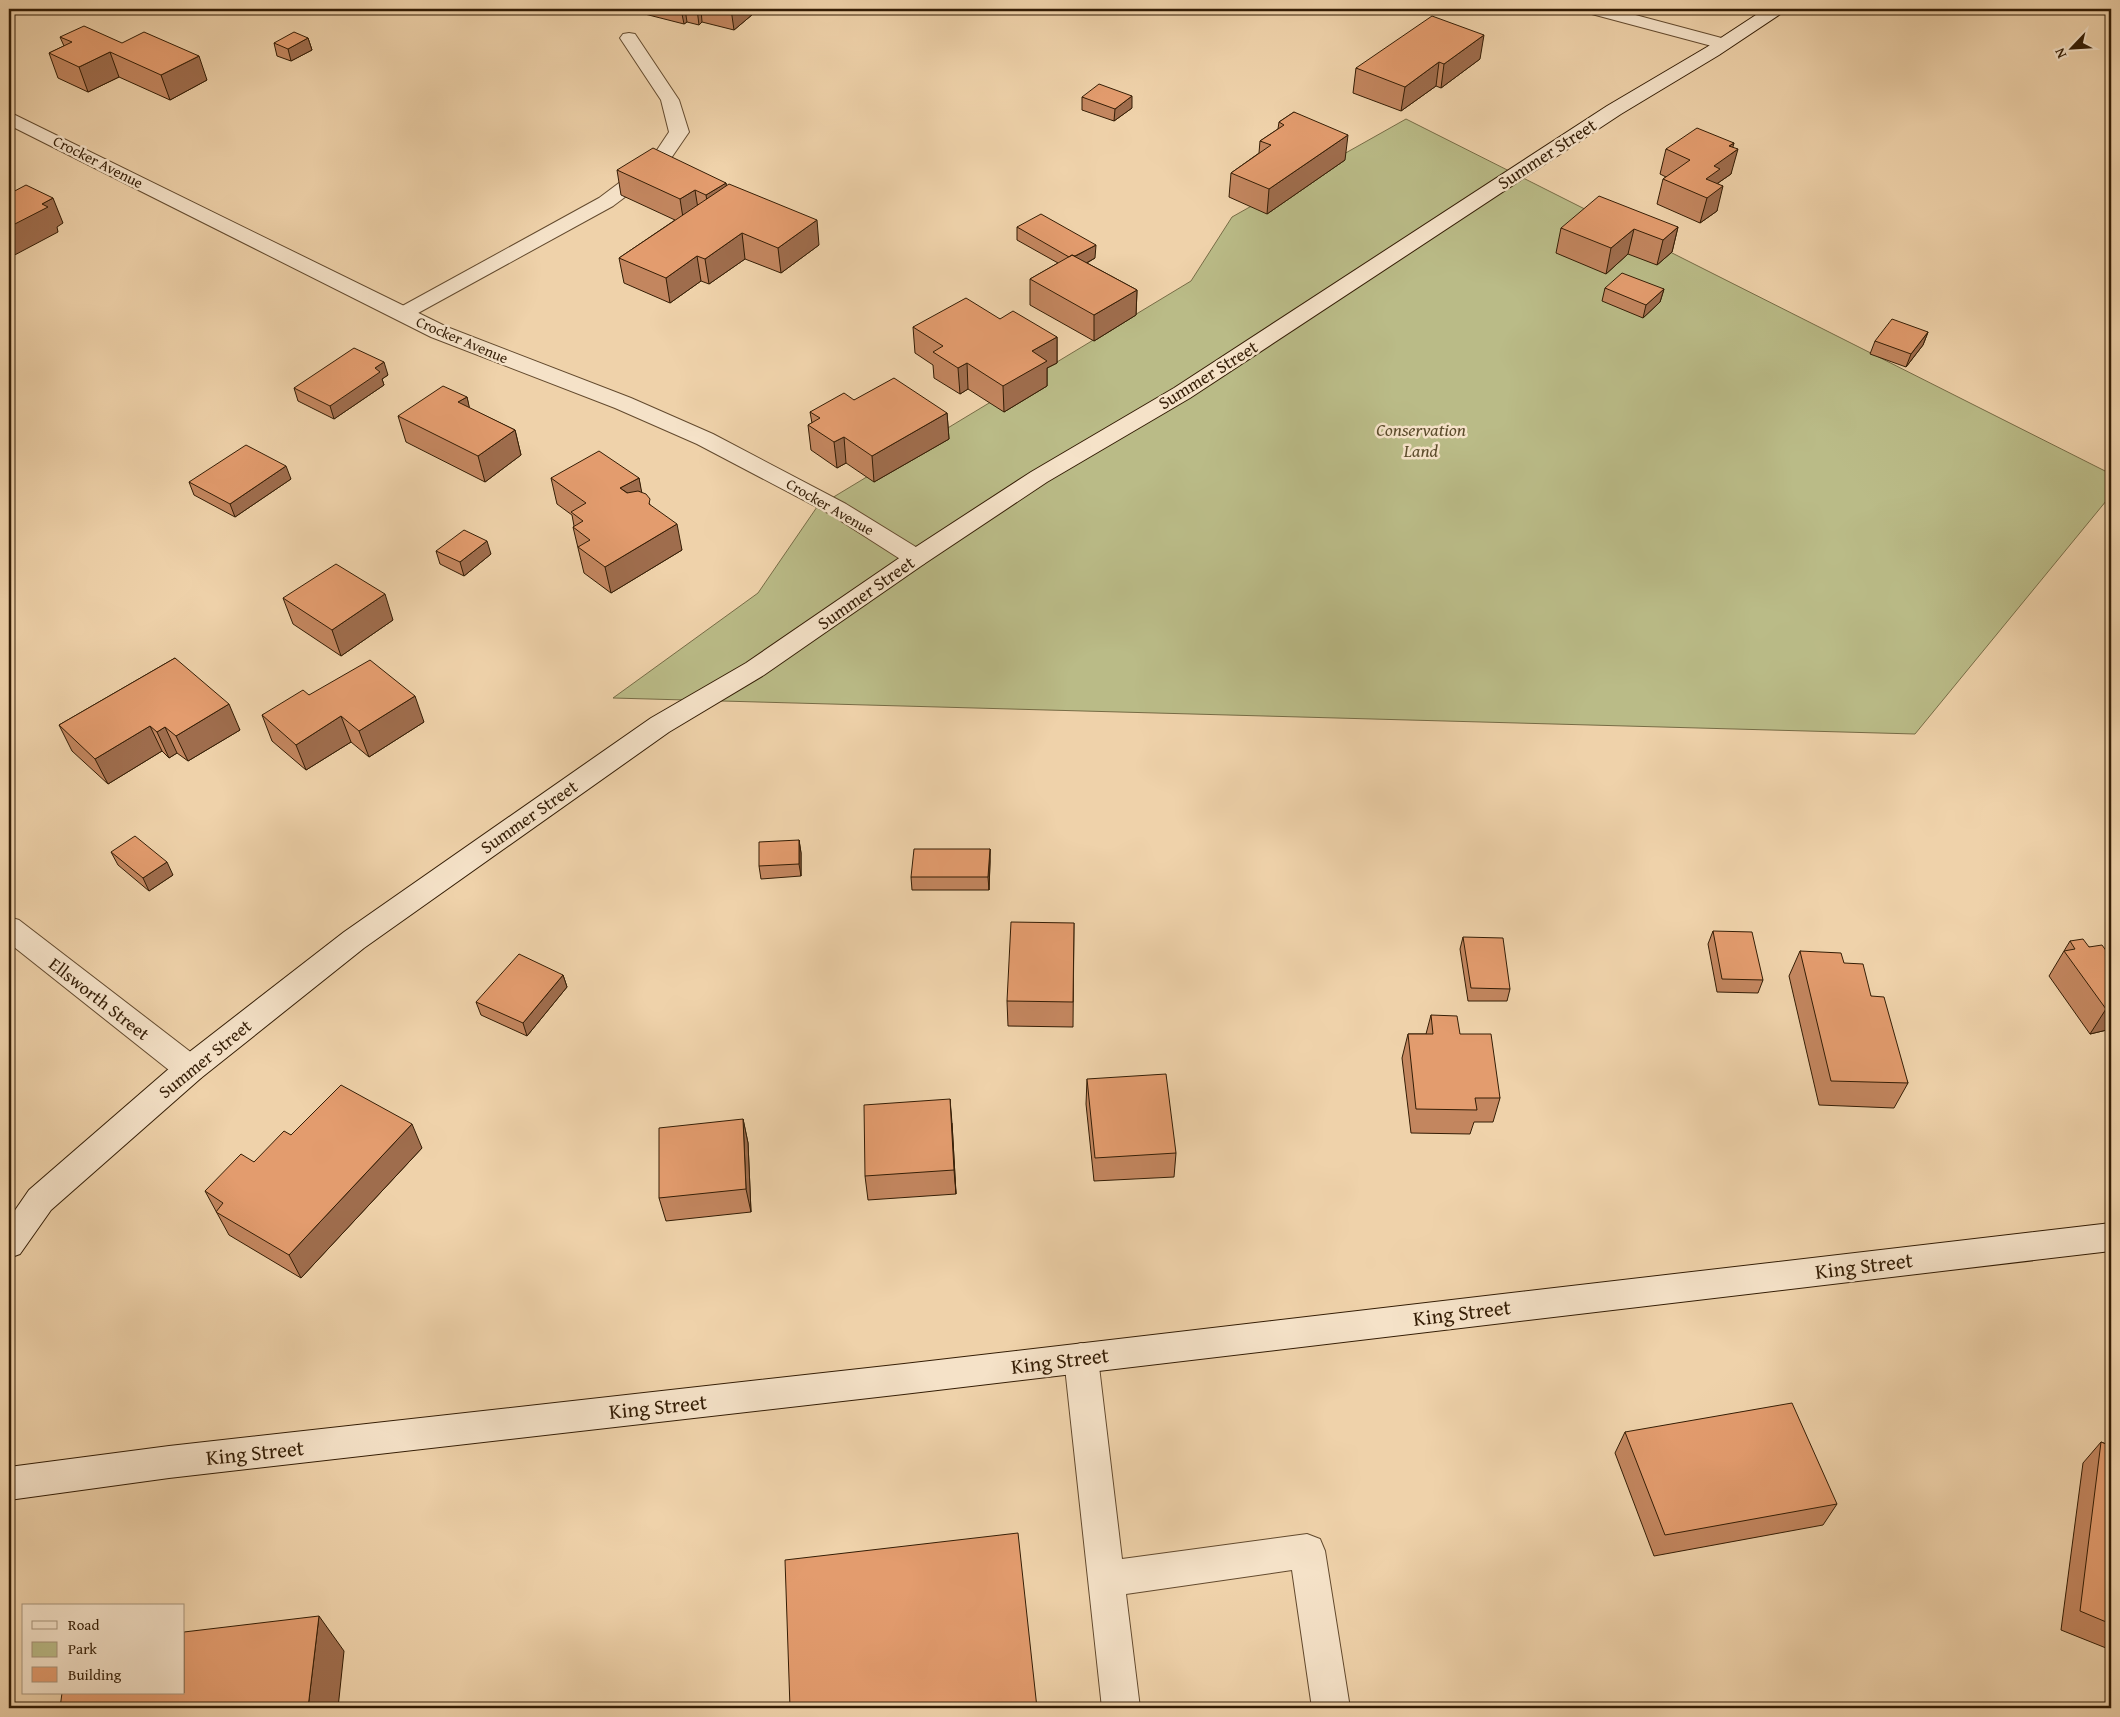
<svg xmlns="http://www.w3.org/2000/svg" width="2120" height="1717" font-family="'Gentium Book Plus',serif">
<style>
.green{fill:#babb87;stroke:#776c46}
.lines{fill:none;stroke-linecap:round;stroke-linejoin:round}
.service-casing{stroke:#634a2e;stroke-width:2}
.minor-casing{stroke:#634a2e;stroke-width:2}
.secondary-casing{stroke:#341d05;stroke-width:2}
.service{fill:#f5e2c8;fill-rule:evenodd}
.minor{fill:#f5e2c8;fill-rule:evenodd}
.secondary{fill:#f5e2c8;fill-rule:evenodd}
.wall{fill:#c3865f;stroke:#341d05}
.shaded-wall{fill:#9f6d4d;stroke:#341d05}
.building{fill:#e39c6e;stroke:#341d05}
.labels{text-anchor:middle;stroke-width:5;stroke-linejoin:round;paint-order:stroke}
.far-street-label{font-size:15px;fill:#341d05;stroke:#f5e2c8}
.street-label{font-size:18px;fill:#341d05;stroke:#f5e2c8}
.park-label{font-size:18px;font-style:italic;fill:#5c4c2c;stroke:#f5e2c8}
.near-street-label{font-size:21px;fill:#341d05;stroke:#f5e2c8}
</style>
<rect width="100%" height="100%" fill="#efd2aa"/>
<filter id="stains"><feTurbulence type="fractalNoise" baseFrequency=".004" numOctaves="4"/><feColorMatrix values="0 0 0 0 .2 0 0 0 0 .09 0 0 0 0 .02 0 0 0 .5 -.17"/></filter>
<radialGradient id="worn" r=".72"><stop offset=".6" stop-color="#630" stop-opacity="0"/><stop offset="1" stop-color="#630" stop-opacity=".3"/></radialGradient>
<path class="green" d="M1406,119l705,355v21l-196,239 -1302,-36 145,-105 59,-86 374,-226 41,-64z"/>
<g class="lines">
<g class="service-casing">
<path id="service" d="M1585,9h28l116,31 3,4 -3,4 -6,1 -135,-36z
M629,33l6,1 44,66 10,32 -24,35 -52,39 -204,112 -7,2 -7,-2 -4,-4 4,-4 204,-112 52,-39 18,-27 -8,-32 -41,-62 3,-4z
M1081,1343l12,4 5,11 24,201 185,-25 13,5 5,12 25,157h-38l-20,-138 -166,24 14,114h-38l-38,-350 5,-11z"/>
</g>
<g class="minor-casing">
<path id="minor" d="M9,112l438,215 184,71 82,36 133,70 78,48 4,6 -4,6 -8,2 -8,-2 -78,-50 -133,-70 -82,-36 -184,-71 -422,-212z
M9,917l10,3 182,140 4,9 -4,9 -11,3 -11,-3 -170,-135z"/>
</g>
<g class="secondary-casing">
<path id="secondary" d="M1765,9h20l-3,4 -63,42 -98,59 -431,284 -143,84 -123,82 -160,111 -95,57 -305,216 -163,130 -150,132 -31,44 -11,4v-39l20,-29 150,-130 165,-128 307,-214 95,-55 162,-111 123,-80 143,-84 433,-282 100,-59z
M2111,1223v28l-1207,143 -735,84 -160,22v-33l160,-21 735,-82z"/>
</g>
<use href="#service" class="service"/>
<use href="#minor" class="minor"/>
<use href="#secondary" class="secondary"/>
</g>
<path class="wall" d="M628,9h131l-25,21 -32,-8 -3,3 -12,-3 -3,2 -55,-14z
M60,37l147,43 -37,20 -51,-23 -31,15 -30,-14 -9,-25 15,-7z
M308,38l4,12 -21,11 -14,-5 -3,-13z
M1480,59l-39,29 -5,-2 -35,25 -48,-18 3,-25z
M1082,97l50,11 -18,13 -32,-11z
M1294,112l51,48 -78,54 -38,-17 2,-24 28,-20 1,-12 18,-12 1,-7z
M1734,143l-2,4 -1,27 -13,9 -1,28 -17,12 -43,-19 6,-25 3,-2 -6,-3 6,-25z
M617,170l109,13v3l93,59 -38,28 -36,-14 -36,25 -8,-3 -31,22 -46,-20 -5,-25 56,-38 -54,-25z
M1017,227l78,31 -8,5 50,27 -1,25 -42,26 -64,-36v-26l28,-16 -41,-23z
M1678,227l-6,25 -15,13 -29,-11 -22,20 -50,-21 5,-25z
M1605,288l59,1 -4,13 -17,16 -41,-17z
M1000,319l57,18v26l-10,5v18l-43,26 -36,-23 -8,5 -26,-16 -1,-13 -18,-12 -2,-26z
M1928,332l-5,13 -17,22 -36,-13 5,-13z
M388,375l-6,4 2,6 -50,34 -36,-18 -4,-13z
M467,397l2,11 46,22 6,25 -36,27 -79,-40 -8,-26z
M854,400l93,13 2,26 -75,43 -28,-19 -9,5 -26,-18 -3,-25 4,-2 -2,-11z
M551,478h88l2,14 41,58 -71,43 -27,-20 -11,-46 1,-1 -2,-11 -15,-11z
M291,479l-56,38 -41,-22 -5,-13z
M436,551l55,3 -27,22 -24,-12z
M283,598l110,22 -52,36 -48,-32z
M175,658l65,72 -52,31 -11,-8 -8,5 -7,-7 -54,33 -36,-33 -13,-26z
M309,695l115,27 -55,35 -18,-15 -45,28 -34,-29 -10,-26z
M799,840l2,13v23l-40,3 -2,-13z
M990,849v13l-1,28h-77l-1,-13z
M111,852l62,23 -24,16 -31,-26z
M1074,923l-1,104 -65,-1 -1,-25z
M1713,931l50,49 -5,13 -41,-1 -9,-48z
M1463,937l47,52 -3,12h-39l-8,-52z
M2070,941l19,6 18,5 4,77 -21,5 -41,-58z
M1800,951l44,12 27,33 37,87 -14,25 -75,-3 -30,-129z
M563,975l4,12 -40,49 -46,-21 -5,-13z
M1431,1015l29,19 40,64 -7,24h-19l-4,12 -59,-1 -9,-75 6,-24h18z
M1087,1079l89,74 -2,24 -80,4 -8,-77z
M743,1119l5,24 3,69 -85,9 -7,-23z
M952,1123l4,71 -88,6 -3,-24z
M291,1135l131,13 -121,130 -72,-43 -24,-44 49,-29z
M1625,1432l212,72 -14,21 -169,31 -39,-103z
M2101,1442l10,4v204l-50,-20 22,-167z"/>
<path class="shaded-wall" d="M681,9h4l2,13 -3,2z
M697,9h4l1,13 -3,3z
M731,9h28l-25,21z
M1484,35l-4,24 -39,29 3,-24z
M308,38l4,12 -21,11 -3,-12z
M110,52l9,25 -31,15 -9,-25z
M199,56l8,24 -37,20 -9,-25z
M1439,62l-3,24 -35,25 4,-24z
M1132,96v12l-18,13 1,-12z
M1348,135l-3,25 -78,54 2,-25z
M1734,143l-3,11 7,-5 -7,25 -16,11 8,1 -6,25 -17,12 7,-25 -1,-19 8,-13 15,-20z
M726,183l3,25 -19,12 -4,-25z
M695,190l4,25 -15,9 -4,-25z
M53,198l10,25 -6,4 1,5 -49,26v-31l33,-23z
M817,220l2,25 -38,28 -3,-25z
M1678,227l-6,25 -15,13 6,-25z
M1634,229l-6,25 -22,20 5,-26z
M742,233l3,26 -36,25 -4,-25z
M1096,245l-1,13 -23,13v-13z
M697,256l4,25 -31,22 -4,-25z
M1664,289l-4,13 -17,16 3,-13z
M1137,290l-1,25 -42,26v-26z
M1928,332l-5,13 -17,22 5,-13z
M1057,337v26l-10,5v18l-43,26 -1,-26 29,-35z
M384,362l4,13 -6,4 2,6 -50,34 -4,-13 45,-38z
M967,363l1,26 -8,5 -2,-26z
M467,397l6,26 -15,-21z
M947,413l2,26 -75,43 -2,-26z
M515,430l6,25 -36,27 -7,-26z
M844,437l2,26 -9,5 -3,-26z
M286,466l5,13 -56,38 -5,-13z
M639,478l5,26 -24,-16z
M677,524l5,26 -71,43 -6,-26z
M487,541l4,13 -27,22 -4,-14z
M385,594l8,26 -52,36 -9,-26z
M415,696l9,26 -55,35 -10,-26z
M229,704l11,26 -52,31 -12,-25z
M341,716l10,26 -45,28 -10,-25z
M150,726l12,25 -54,33 -13,-25z
M165,727l12,26 -8,5 -12,-26z
M799,840l2,13v23l-2,-12z
M990,849v13l-1,28 -1,-13z
M167,862l6,13 -24,16 -6,-13z
M563,975l4,12 -40,49 -4,-13z
M2111,1008v21l-21,5 16,-25z
M950,1099l2,24 4,71 -2,-24z
M743,1119l5,24 3,69 -5,-23z
M412,1124l10,24 -121,130 -12,-23z
M319,1616l25,35 -6,57h-30z"/>
<path class="building" d="M1432,16l52,19 -40,29 -5,-2 -34,25 -49,-19z
M84,26l38,17 22,-11 55,24 -38,19 -51,-23 -31,15 -30,-14 23,-11 -12,-5z
M294,32l14,6 -20,11 -14,-6z
M1099,84l33,12 -17,13 -33,-12z
M1294,112l54,23 -79,54 -38,-16 40,-28 -11,-4 24,-16 -5,-3z
M1697,128l37,15 -5,3 9,3 -24,17 6,3 -14,10 17,7 -16,12 -44,-19 27,-19 -24,-11z
M653,148l73,35 -20,12 -11,-5 -15,9 -63,-29z
M729,184l88,36 -39,28 -36,-15 -37,26 -8,-3 -31,22 -47,-20z
M26,185l27,13 -11,6 6,3 -39,20v-33z
M1599,196l79,31 -15,13 -29,-11 -23,19 -50,-20z
M1041,214l55,31 -21,11 -3,-1 -3,2 -52,-30z
M1072,255l65,35 -43,25 -64,-36z
M1622,273l42,16 -18,16 -41,-17z
M966,298l34,21 13,-8 44,26 -25,14 15,10 -44,25 -36,-23 -9,5 -25,-16 10,-6 -30,-19z
M1892,319l36,13 -17,22 -36,-13z
M354,348l30,14 -9,6 5,4 -50,34 -36,-18z
M894,378l53,35 -75,43 -28,-19 -10,5 -26,-17 12,-7 -10,-6 34,-19 10,7z
M443,386l24,11 -9,5 57,28 -37,26 -80,-40z
M246,445l40,21 -56,38 -41,-22z
M599,451l40,27 -19,10 7,5 11,-2 8,3 4,5 -1,5 28,20 -72,43 -27,-20 12,-7 -17,-13 10,-6 -12,-9 15,-9 -35,-25z
M464,530l23,11 -27,21 -24,-11z
M336,564l49,30 -53,36 -49,-32z
M175,658l54,46 -53,32 -11,-9 -8,5 -7,-6 -55,33 -36,-34z
M370,660l45,36 -56,35 -18,-15 -45,29 -34,-30 41,-25 6,5z
M135,836l32,26 -24,16 -32,-26z
M799,840v24l-40,2v-24z
M914,849h76l-2,28h-77z
M1011,922l63,1 -1,79 -66,-1z
M1713,931l39,1 11,48 -41,-1z
M1463,937l40,1 7,51 -39,-1z
M2083,939l6,8 13,-2 5,7 4,-1v57l-5,1 -42,-58 11,-2 -5,-8z
M1800,951l41,2 3,10 19,1 8,32 13,1 24,86 -77,-2z
M519,954l44,21 -40,48 -47,-21z
M1431,1015l26,1 3,18h31l9,64h-25l2,12 -61,-1 -8,-75h25z
M1166,1074l10,79 -81,5 -8,-79z
M341,1085l71,39 -123,131 -73,-43 7,-9 -18,-12 36,-37 13,8 30,-31 7,4z
M950,1099l4,71 -89,6 -1,-71z
M743,1119l3,70 -87,9v-70z
M1792,1403l45,101 -172,31 -40,-103z
M2101,1442l10,4v178l-31,-13z
M1018,1533l19,175h-247l-5,-148z
M319,1616l-11,92h-248l2,-15h122v-61z"/>
<g class="labels">
<g class="far-street-label">
<text transform="translate(98 162) rotate(27)" y="5">Crocker Avenue</text>
<text transform="translate(462 340) rotate(23)" y="5">Crocker Avenue</text>
<text transform="translate(830 507) rotate(30)" y="5">Crocker Avenue</text>
</g>
<g class="street-label">
<text transform="translate(1547 154) rotate(-33)" y="6">Summer Street</text>
<text transform="translate(1208 375) rotate(-32)" y="6">Summer Street</text>
<text transform="translate(866 593) rotate(-35)" y="6">Summer Street</text>
<text transform="translate(529 817) rotate(-35)" y="6">Summer Street</text>
<text transform="translate(99 999) rotate(38)" y="6">Ellsworth Street</text>
<text transform="translate(205 1059) rotate(-39)" y="6">Summer Street</text>
</g>
<g class="park-label">
<text x="1421" y="436">Conservation<tspan x="1421" dy="21">Land</tspan></text>
</g>
<g class="near-street-label">
<text transform="translate(1864 1266) rotate(-7)" y="7">King Street</text>
<text transform="translate(1462 1313) rotate(-7)" y="7">King Street</text>
<text transform="translate(1060 1361) rotate(-7)" y="7">King Street</text>
<text transform="translate(658 1407) rotate(-6)" y="7">King Street</text>
<text transform="translate(255 1453) rotate(-6)" y="7">King Street</text>
</g>
</g>
<rect width="2120" height="1717" fill="none" stroke="#efd2aa" stroke-width="30"/>
<rect x="10" y="10" width="2100" height="1697" fill="none" stroke="#341d05" stroke-width="2.5"/>
<rect x="15" y="15" width="2090" height="1687" fill="none" stroke="#341d05"/>
<rect x="22" y="1604" width="162" height="90" fill="#f5e2c8" stroke="#a8937a"/>
<rect x="32" y="1621" width="25" height="8" fill="#f5e2c8" stroke="#a8937a"/>
<text x="68" y="1630" font-size="15" fill="#341d05">Road</text>
<rect x="32" y="1642" width="25" height="15" fill="#babb87" stroke="#a8937a"/>
<text x="68" y="1654" font-size="15" fill="#341d05">Park</text>
<rect x="32" y="1667" width="25" height="15" fill="#e39c6e" stroke="#a8937a"/>
<text x="68" y="1680" font-size="15" fill="#341d05">Building</text>
<g transform="translate(2072 48) rotate(245)" stroke="#f5e2c8" stroke-width="4" paint-order="stroke">
<path d="M0-4L9 19L0 12L-9 19Z" fill="#341d05"/>
<text y="-8" font-size="14" font-weight="bold" text-anchor="middle" fill="#341d05">N</text>
</g>
<rect width="100%" height="100%" filter="url(#stains)"/>
<rect width="100%" height="100%" fill="url(#worn)"/>
</svg>
